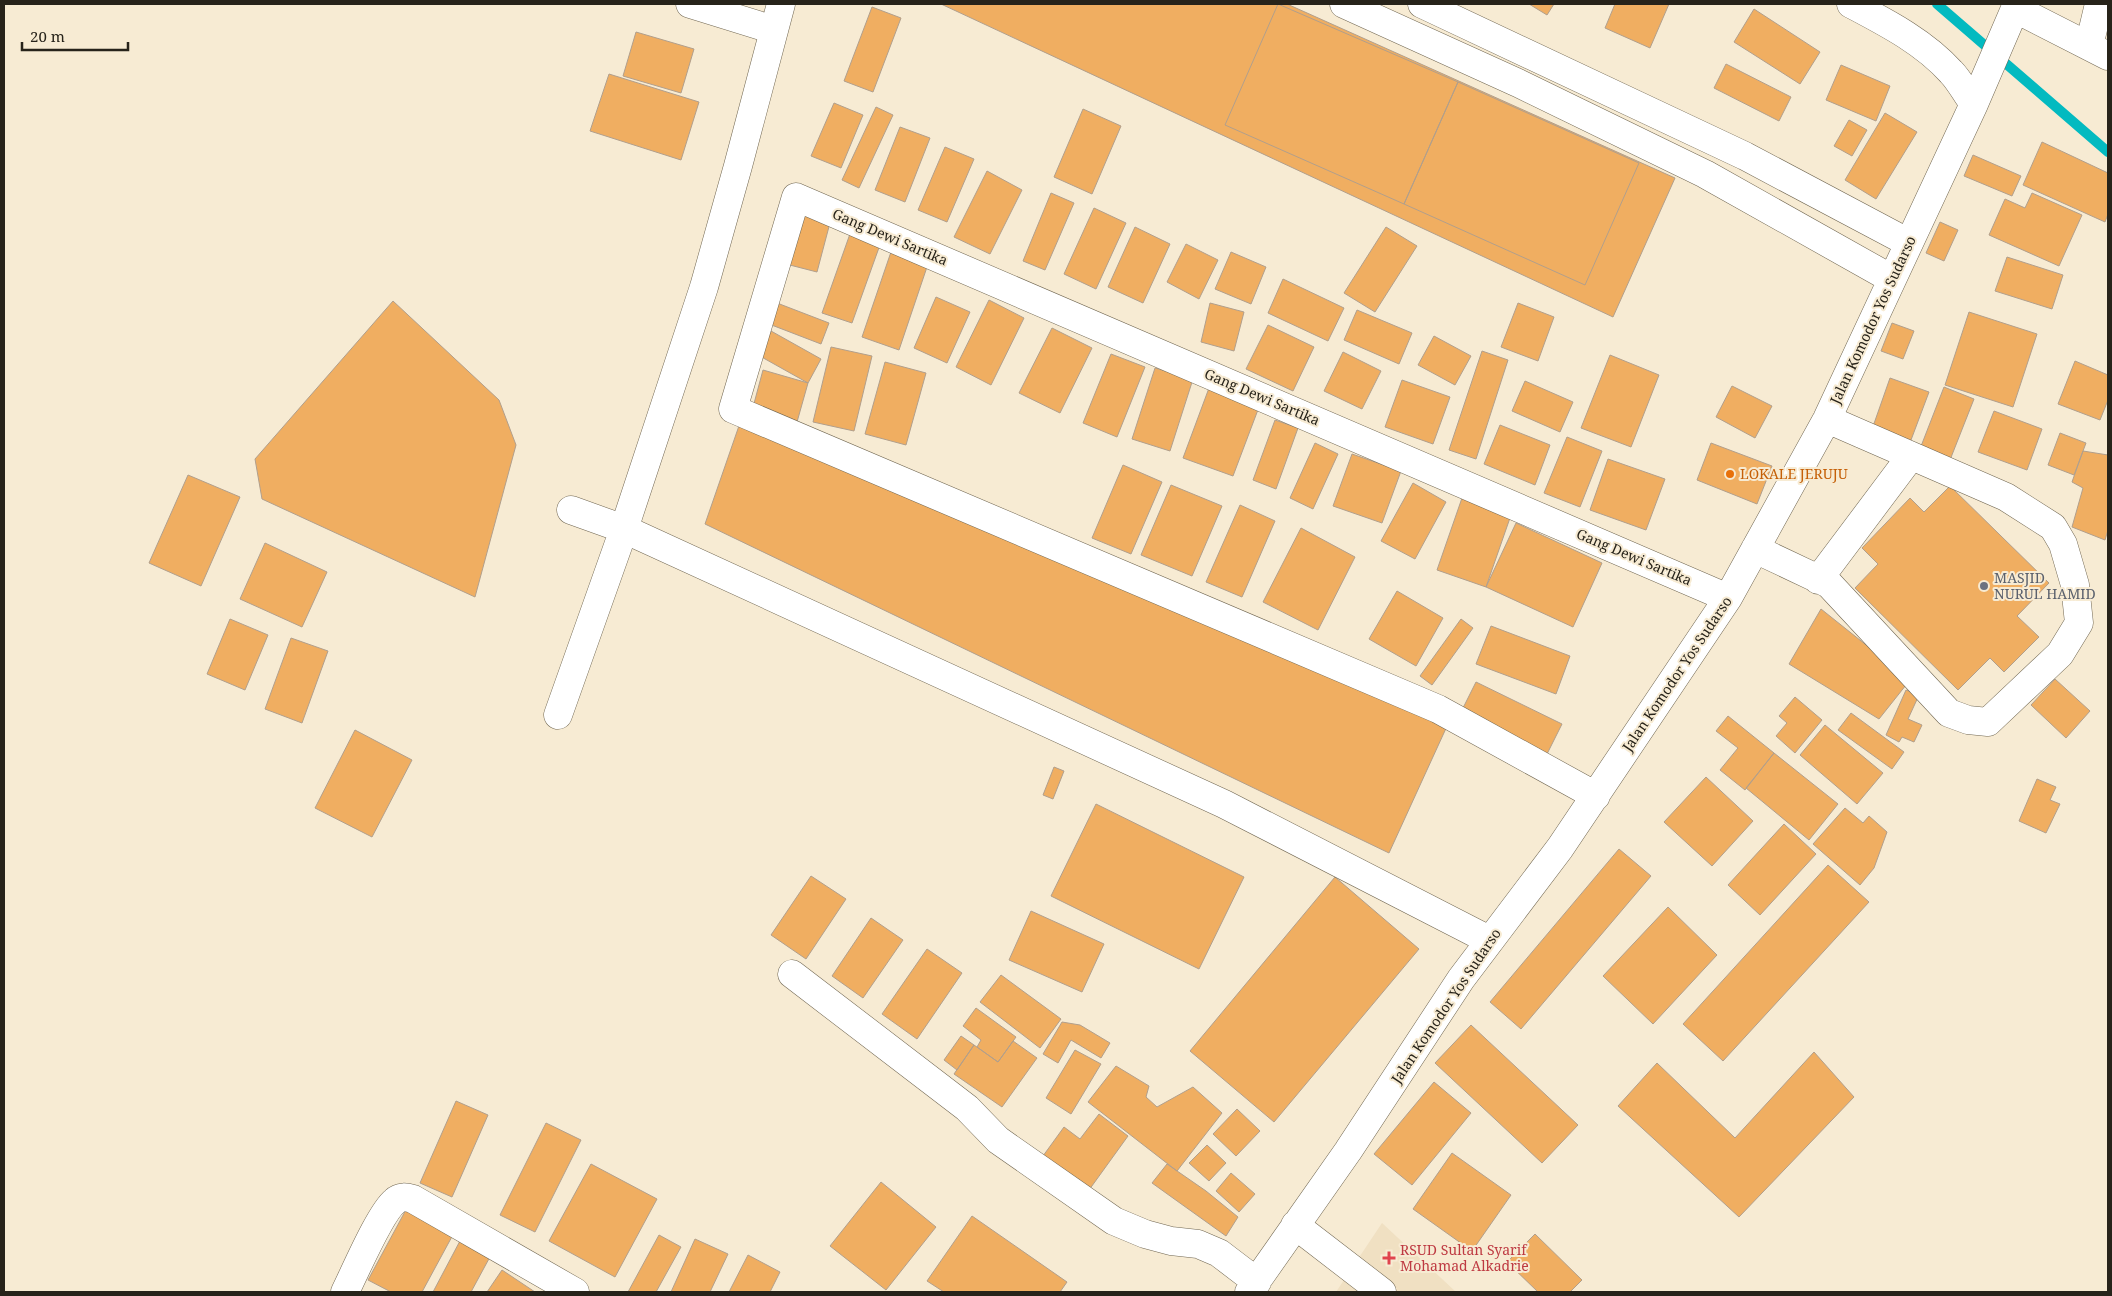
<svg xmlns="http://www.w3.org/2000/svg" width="2112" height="1296" font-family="'Noto Serif',serif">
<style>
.built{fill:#f0e0c2}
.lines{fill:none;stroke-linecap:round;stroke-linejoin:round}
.stream{stroke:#03bac0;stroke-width:10}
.building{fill:#f0ae61;stroke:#b19f8c}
.minor-casing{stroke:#716752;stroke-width:29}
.minor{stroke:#fff;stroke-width:28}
.food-dot{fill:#e8710a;stroke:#f7ebd3;stroke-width:2}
.worship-dot{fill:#6b7280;stroke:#f7ebd3;stroke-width:2}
.health-dot{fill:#e0444e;stroke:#f7ebd3;stroke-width:2}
.labels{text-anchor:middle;stroke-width:4;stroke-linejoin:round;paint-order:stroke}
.street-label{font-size:14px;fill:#27231a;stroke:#f7ebd3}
.food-label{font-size:14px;fill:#c56008;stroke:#f7ebd3;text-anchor:start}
.worship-label{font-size:14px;fill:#5b616d;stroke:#f7ebd3;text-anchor:start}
.health-label{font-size:14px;fill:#be3a42;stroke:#f7ebd3;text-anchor:start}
</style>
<rect width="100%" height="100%" fill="#f7ebd3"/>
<path class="built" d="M1382,1223l74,69h-120z"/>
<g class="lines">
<path class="stream" d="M1937,4l171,148"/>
</g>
<path class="building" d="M941,4h346l388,174 -62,139z
M1278,4l180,78 -54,122 -179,-79z
M1529,4h25l-7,11z
M1615,4h54l-19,44 -45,-20z
M872,7l29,11 -28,74 -29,-11z
M1754,9l66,43 -20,32 -66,-42z
M636,32l58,17 -13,44 -58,-17z
M1726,64l65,33 -12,24 -65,-33z
M1841,65l49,21 -14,35 -50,-21z
M609,74l90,28 -18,58 -91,-29z
M1458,82l181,81 -54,122 -181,-81z
M834,103l29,12 -22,53 -30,-12z
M876,107l17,8 -34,73 -17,-8z
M1083,109l38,17 -29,68 -38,-17z
M1885,113l32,19 -41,67 -31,-19z
M1849,120l18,10 -15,26 -18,-10z
M900,127l30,11 -25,64 -30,-12z
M2042,142l66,31v41l-3,8 -82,-37z
M945,147l29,12 -27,63 -29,-12z
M1973,155l48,21 -9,20 -48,-20z
M987,171l35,19 -32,64 -36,-17z
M1051,193l23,10 -29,67 -22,-9z
M2032,193l50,22 -23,51 -70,-31 16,-36 20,9z
M1094,208l32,15 -30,66 -32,-15z
M796,210l35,9 -14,53 -35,-9z
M1940,222l18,8 -14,31 -18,-8z
M1135,227l35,17 -27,59 -35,-16z
M1386,227l31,19 -42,66 -31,-19z
M851,231l30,11 -29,81 -30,-10z
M1186,244l32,16 -19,39 -32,-17z
M892,249l37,12 -30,89 -37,-13z
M1231,252l35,15 -15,37 -36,-15z
M2007,257l56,18 -11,34 -57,-18z
M1283,279l61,29 -16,33 -60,-28z
M936,297l34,15 -23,51 -33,-15z
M989,300l35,18 -33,67 -35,-18z
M393,301l106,99 17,45 -41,152 -213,-98 -7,-40z
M777,303l52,20 -8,21 -52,-20z
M1210,303l34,9 -10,39 -33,-9z
M1518,303l36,14 -16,44 -37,-14z
M1357,310l55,23 -13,31 -55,-24z
M1969,312l68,22 -24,73 -68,-22z
M1892,323l22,8 -11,28 -22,-8z
M1268,325l46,22 -21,44 -47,-22z
M1052,328l40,20 -32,65 -41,-20z
M771,331l50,28 -13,24 -50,-28z
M1434,336l37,20 -16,29 -37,-20z
M831,347l41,9 -18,75 -41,-9z
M1482,351l26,9 -32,99 -27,-9z
M1343,352l38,19 -19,38 -38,-18z
M1111,354l34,13 -28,70 -34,-14z
M1610,355l49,20 -28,72 -50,-19z
M2075,361l33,14v25l-8,20 -42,-16z
M885,362l41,11 -20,72 -41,-11z
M1155,368l38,11 -23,72 -38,-12z
M763,370l45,13 -11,39 -45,-11z
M1890,378l39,14 -21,56 -38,-13z
M1402,380l48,17 -17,47 -48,-17z
M1525,381l48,21 -13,30 -48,-21z
M1732,386l40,20 -17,32 -39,-21z
M1944,387l30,12 -26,66 -30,-11z
M1209,388l50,19 -26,69 -50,-18z
M1994,411l48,18 -15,41 -49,-18z
M741,420l707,304 -59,129 -684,-329z
M1275,420l23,8 -22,61 -23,-9z
M1500,425l50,20 -15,40 -51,-21z
M2060,433l26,10 -12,32 -26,-10z
M1567,437l35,14 -22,56 -36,-14z
M1315,443l23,11 -25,55 -23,-11z
M1711,443l61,23 -15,38 -60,-24z
M2083,451l25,4v75l-3,10 -33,-13 11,-39 -11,-6z
M1352,454l49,17 -19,52 -49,-17z
M1608,459l57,20 -19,51 -56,-20z
M1123,465l39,17 -31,72 -39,-16z
M188,475l52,22 -39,89 -52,-23z
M1413,483l33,19 -31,57 -34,-18z
M1171,485l51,21 -30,70 -51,-21z
M1950,486l99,97 -32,33 22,21 -35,35 -14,-14 -32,32 -103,-102 23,-24 -16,-16 48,-50 14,14z
M1462,498l49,17 -25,72 -49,-17z
M1240,505l35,16 -33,76 -36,-15z
M1516,523l86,40 -29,64 -87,-40z
M1301,528l54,29 -37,73 -55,-28z
M265,543l62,29 -25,55 -62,-28z
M1397,591l46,27 -27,48 -47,-27z
M1821,609l89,71 -31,39 -90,-55z
M230,619l38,16 -23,55 -38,-16z
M1461,619l12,9 -41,57 -12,-9z
M1491,626l79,30 -14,38 -80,-30z
M291,638l37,13 -26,72 -37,-14z
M2055,679l35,32 -24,27 -35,-33z
M1476,682l86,42 -16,32 -86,-42z
M1906,690l13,5 -11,24 14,6 -8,17 -12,-5 -3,5 -13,-7z
M1795,697l27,23 -27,33 -19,-17 11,-13 -8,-7z
M1851,713l53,39 -12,17 -54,-39z
M1728,716l46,37 -29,37 -25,-20 18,-22 -22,-17z
M1825,725l58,48 -26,31 -57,-49z
M355,730l57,30 -40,77 -57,-29z
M1774,753l64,51 -29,36 -63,-52z
M1054,767l10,4 -11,28 -10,-4z
M1706,777l47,44 -41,45 -48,-44z
M2037,779l19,8 -6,13 10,4 -14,29 -27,-12z
M1096,804l148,73 -45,92 -148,-73z
M1845,808l18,15 6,-7 18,16 -13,36 -14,17 -47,-41z
M1784,824l32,30 -56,61 -32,-30z
M1619,849l32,27 -130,153 -31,-27z
M1828,865l41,37 -146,159 -40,-37z
M811,876l35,23 -40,60 -35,-24z
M1335,877l84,72 -145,173 -84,-71z
M1668,907l49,48 -64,69 -50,-48z
M1031,911l73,33 -22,48 -73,-32z
M871,918l32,22 -40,58 -31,-22z
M927,949l35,24 -45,66 -35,-25z
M1001,975l60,44 -21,29 -60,-46z
M976,1008l40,29 -18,25 -21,-15 4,-7 -18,-14z
M1062,1022l18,3 30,18 -9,15 -30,-18 -13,23 -15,-9z
M1471,1025l107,100 -36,38 -107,-100z
M961,1036l13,9 -17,25 -13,-10z
M1013,1041l24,17 -35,49 -48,-33 20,-29 24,17z
M1075,1050l26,14 -30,50 -25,-16z
M1814,1052l40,45 -115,120 -121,-111 39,-43 78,75z
M1116,1066l33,20 -3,11 11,10 36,-20 29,26 -45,58 -89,-69z
M1434,1082l37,31 -59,72 -38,-31z
M456,1101l32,14 -36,82 -32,-14z
M1237,1109l23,22 -24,25 -23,-22z
M1099,1114l29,22 -39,54 -46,-34 21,-29 16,12z
M546,1123l35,17 -46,92 -35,-17z
M1207,1145l19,18 -17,18 -20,-18z
M1452,1153l59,42 -39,56 -59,-42z
M591,1164l66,35 -42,78 -66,-36z
M1167,1164l39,27 32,26 -12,19 -74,-53z
M1231,1173l24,21 -16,18 -23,-21z
M881,1182l55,45 -50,63 -56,-44z
M408,1206l47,25 -33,61h-31l-23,-12z
M972,1216l95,66 -7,10h-116l-17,-11z
M1535,1234l47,46 -12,12h-32l-31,-30z
M659,1235l22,12 -25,45h-28z
M461,1239l30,16 -20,37h-38z
M695,1239l33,15 -18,38h-39z
M748,1255l32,17 -10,20h-41z
M502,1270l33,22h-48z"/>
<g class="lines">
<g class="minor-casing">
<path id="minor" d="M690,4l84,26
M1344,4l174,79 187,91 187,105
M1422,4l323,152 164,87
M1851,4c36,19 73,38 100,68 9,9 15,22 23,32
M2016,9l92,47
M2089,46l10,-42
M571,510l53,19 600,275 265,136
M1755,549l74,35 120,129 19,7 20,2 72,-68 19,-31 -4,-38 -12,-41 -10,-17 -47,-30 -179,-78
M1818,580l93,-124
M558,715l66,-186 80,-242 34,-121 43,-162
M1596,796l-158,-87 -705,-300 63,-212 932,401
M792,974l175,134 31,32 116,81 31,13 26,7 27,3 21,9 38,29
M1295,1225l87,67
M345,1292c10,-20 35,-79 50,-91 5,-5 11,-4 18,-2l162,93
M1249,1292l99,-141 113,-172 99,-131 168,-250 99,-179 147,-315 43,-100"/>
</g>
<use href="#minor" class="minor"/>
</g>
<circle class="food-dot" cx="1730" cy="474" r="5"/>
<circle class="worship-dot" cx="1984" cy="586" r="5"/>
<path class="health-dot" d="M1386.5 1250.5h5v5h5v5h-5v5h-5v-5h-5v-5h5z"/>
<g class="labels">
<g class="street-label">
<text transform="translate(890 237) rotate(23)" y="5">Gang Dewi Sartika</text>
<text transform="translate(1873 320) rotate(-65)" y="5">Jalan Komodor Yos Sudarso</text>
<text transform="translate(1262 397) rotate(23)" y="5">Gang Dewi Sartika</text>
<text transform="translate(1634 557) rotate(23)" y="5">Gang Dewi Sartika</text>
<text transform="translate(1677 674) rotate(-56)" y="5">Jalan Komodor Yos Sudarso</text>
<text transform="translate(1446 1006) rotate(-56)" y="5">Jalan Komodor Yos Sudarso</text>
</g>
<g class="food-label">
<text x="1740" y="479">LOKALE JERUJU</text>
</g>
<g class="worship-label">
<text x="1994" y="583">MASJID<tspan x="1994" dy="16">NURUL HAMID</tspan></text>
</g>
<g class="health-label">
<text x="1400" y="1255">RSUD Sultan Syarif<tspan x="1400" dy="16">Mohamad Alkadrie</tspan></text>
</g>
</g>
<rect width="2112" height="1296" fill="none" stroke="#27231a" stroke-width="10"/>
<path d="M22 42v8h106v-8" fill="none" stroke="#27231a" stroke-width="2.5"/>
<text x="30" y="42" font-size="15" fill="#27231a" stroke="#f7ebd3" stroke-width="4" paint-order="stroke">20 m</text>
</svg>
